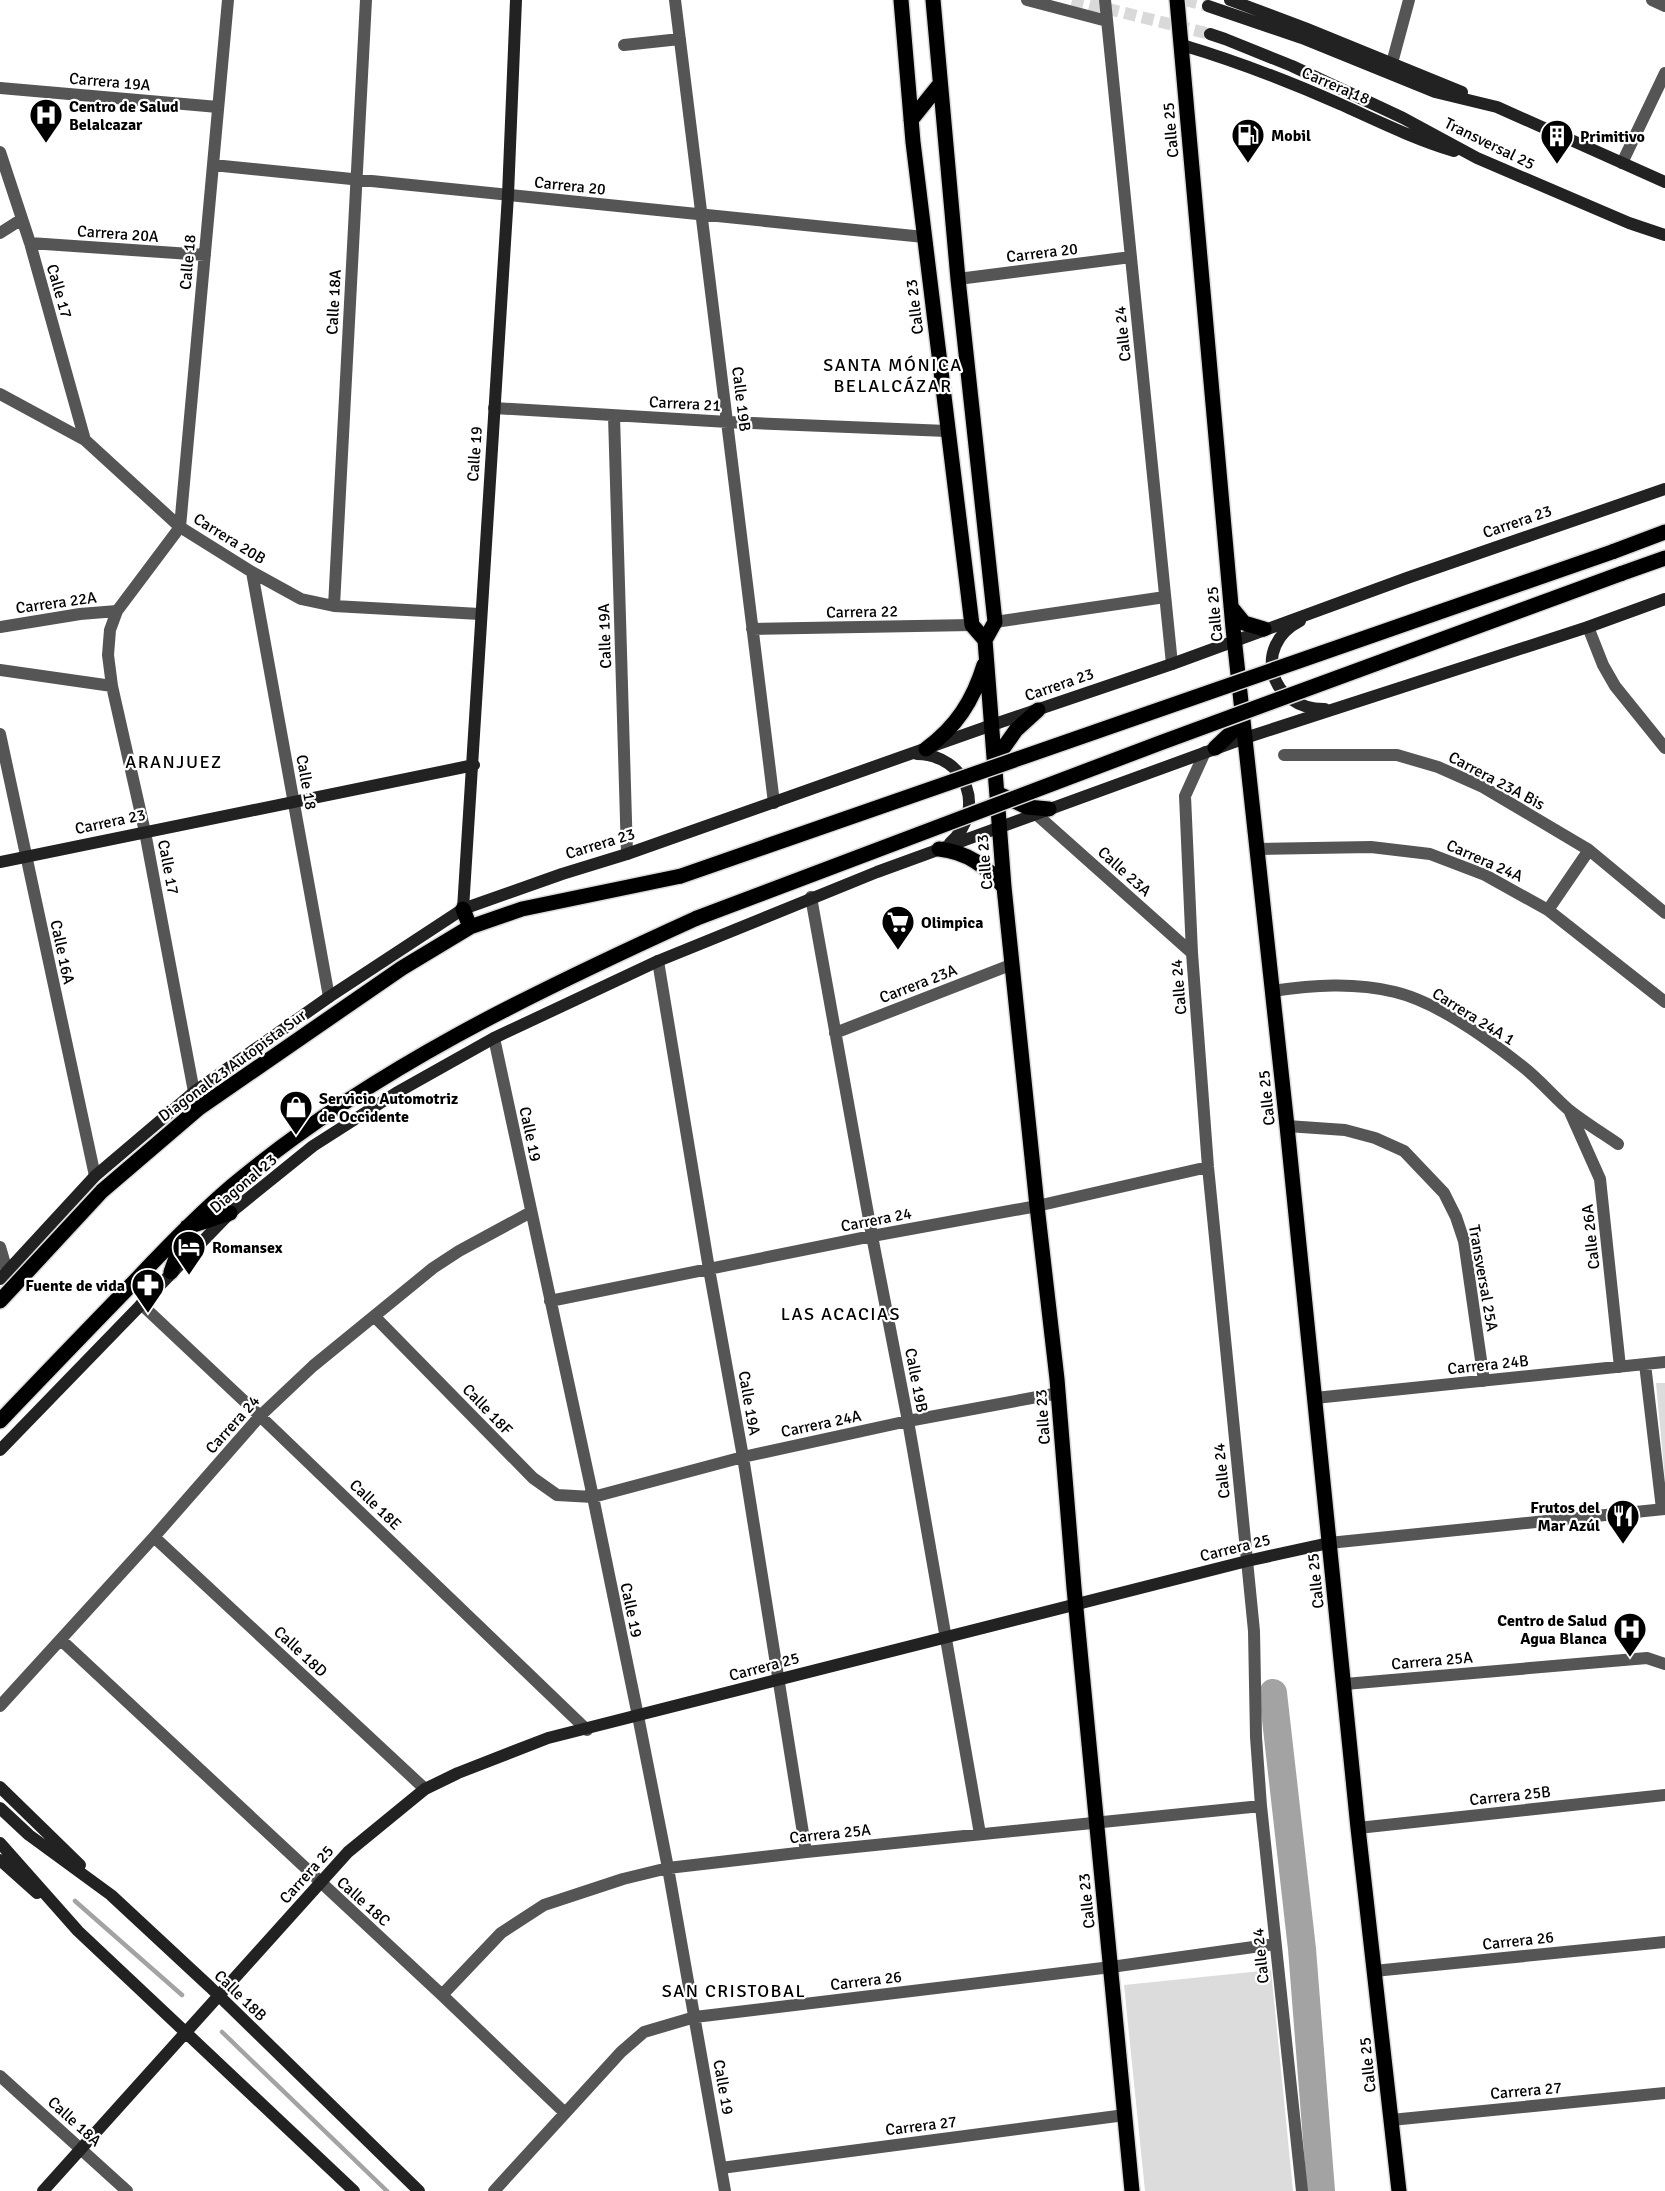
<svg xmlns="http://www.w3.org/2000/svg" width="1665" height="2191" font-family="Signika,sans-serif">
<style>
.green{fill:#dcdcdc}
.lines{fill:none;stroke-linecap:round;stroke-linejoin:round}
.stream{stroke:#a3a3a3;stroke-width:4.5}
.river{stroke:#a3a3a3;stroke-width:28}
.secondary-tunnel{stroke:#d9d9d9;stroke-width:12;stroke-dasharray:12 6;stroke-linecap:butt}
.primary-casing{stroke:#dbdbdb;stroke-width:18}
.street{stroke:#555;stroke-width:12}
.secondary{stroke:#222;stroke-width:12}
.primary{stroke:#000;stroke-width:15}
.primary-bridge-casing{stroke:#dbdbdb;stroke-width:18;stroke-linecap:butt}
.primary-bridge{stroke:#000;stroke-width:15}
.labels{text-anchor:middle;stroke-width:4.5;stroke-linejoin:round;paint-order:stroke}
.street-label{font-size:16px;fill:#000;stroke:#fff}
.poi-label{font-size:16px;font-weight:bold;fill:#000;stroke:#fff;text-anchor:start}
.neighbourhood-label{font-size:18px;letter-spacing:1.5px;fill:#000;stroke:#fff}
</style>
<rect width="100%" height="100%" fill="#fff"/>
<path class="green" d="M1656,1383h9v97z
M1271,1970l22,221h-148l-21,-206z"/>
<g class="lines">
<path class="stream" d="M75,1901l107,94
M222,2032l165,159"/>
<path class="river" d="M1273,1693l29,256 19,242"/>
<path class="secondary-tunnel" d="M1072,0l138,34
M1185,0l23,6"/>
<g class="primary-casing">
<path id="primary" d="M901,0l12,142 59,483 13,15
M933,0l25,279 37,343 -10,18 19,247 33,319 20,173 17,209 58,603
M1177,0l56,628 54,498 71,702 41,363
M911,120l29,-36
M1612,552l53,-20
M1620,574l45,-16
M1231,607l13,16 20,6
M1215,748l22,-21 6,-10
M926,749c30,-22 47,-48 58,-84
M994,761l22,-31 22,-20
M1001,795l26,12 22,2
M939,849c28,3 47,17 65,38
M463,909l7,18
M171,1272l16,-45 43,-14
M0,1301l102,-110 97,-83 203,-140 68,-41 52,-18 159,-33
M0,1421c45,-47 90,-94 135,-140 31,-33 63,-66 97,-95 138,-116 302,-194 465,-268"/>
</g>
<path class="street" d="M675,0l99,803
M1027,0l80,21
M1105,0l67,664
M1652,0l13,6
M624,45l56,-6
M1392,63l17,-63
M0,88l218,19
M0,152l30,91 55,197
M1622,163l43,-90
M213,165l711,72
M0,233l22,-14
M30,243l175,12
M958,279l173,-22
M0,394l85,46 95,87 72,45 49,27 33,7 146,8
M494,408l234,14 219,9
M614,416l13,438
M252,572l77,425
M334,606l32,-606
M995,622l170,-25
M0,627l80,-13 37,-3
M1588,627l15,38 12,21 50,62
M752,629l220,-4
M0,670l112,16
M0,734l95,442
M1205,752l-20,44 7,157 16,214 46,464 2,106 5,69 41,385
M1284,755h113l41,12 45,20 106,63 76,63
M1036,814l156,139
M1256,849l115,-2 59,7 55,21 63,35 117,92
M811,897l61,339 36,185 72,413
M1548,910l41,-60
M658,961l51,308 34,188 63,395
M1272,991c41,-6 82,-9 123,1 42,10 93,47 127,74 17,13 31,30 47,44 15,12 33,23 49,34
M835,1033l178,-69
M494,1038l99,459 45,219 30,152 57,323
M194,1092l-49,-260 -33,-146 -4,-31 2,-25 7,-19 63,-84 48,-527
M1570,1112l30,67 20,188
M1287,1126l58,4 30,8 29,13 40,42 12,24 8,24 20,140
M0,1247l7,24
M550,1301l322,-65 165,-30 171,-39
M141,1304l119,112 327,314
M374,1316l159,162 24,17 36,2 150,-40 165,-36 151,-28
M1645,1364l17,145
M1315,1398l350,-36
M154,1537l271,252
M1329,1543l336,-34
M61,1640l381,355 123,118
M1345,1684l302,-26 18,6
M0,1706l154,-169 106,-121 53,-50 120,-98 26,-17 72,-39
M1358,1828l307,-33
M1374,1971l291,-29
M442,1995l59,-62 43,-28 79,-26 45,-11 138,-16 455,-46
M0,2076l127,115
M1391,2120l274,-27
M721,2168l404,-53
M494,2191l127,-139 23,-20 51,-15 416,-50 164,-23"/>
<path class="secondary" d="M1230,0l75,28 157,64
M1208,6l94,32 133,54 62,15 168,75
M1210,34l15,5 67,27 111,52 74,40 152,65 36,12
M1182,45c54,16 106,36 158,59 38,17 74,35 114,47
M1300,621c-49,25 -30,89 25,88
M917,754c50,1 70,56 33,89
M0,862l474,-97
M463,909l45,-714 8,-195
M0,1279l95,-103 99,-84 135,-95 134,-88 99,-35 65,-20 365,-129 180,-61 235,-86 258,-89
M0,1450l230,-237 83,-67 83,-53 98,-55 164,-77 219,-89 368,-134 343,-111 77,-28
M0,1787l80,78
M0,1808l29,27 82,60 99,92 209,204
M0,1843l78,88 276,260
M0,1860l37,33
M43,2191l305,-339 77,-63 33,-16 90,-35 699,-177 82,-18"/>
<use href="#primary" class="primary"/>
<g class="primary-bridge-casing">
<path id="primary-bridge" d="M681,876l931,-324
M697,918l463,-175 460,-169"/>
</g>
<use href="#primary-bridge" class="primary-bridge"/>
</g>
<defs>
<g id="hospital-pin" transform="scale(1.725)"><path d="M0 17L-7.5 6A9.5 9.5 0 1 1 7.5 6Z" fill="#000" stroke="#fff"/><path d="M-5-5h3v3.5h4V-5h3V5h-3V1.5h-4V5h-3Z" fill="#fff"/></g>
<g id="fuel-pin" transform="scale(1.725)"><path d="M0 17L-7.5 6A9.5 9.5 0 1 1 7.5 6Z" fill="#000" stroke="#fff"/><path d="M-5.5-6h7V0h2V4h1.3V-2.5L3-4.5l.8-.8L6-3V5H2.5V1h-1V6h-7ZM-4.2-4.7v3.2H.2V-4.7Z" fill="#fff"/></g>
<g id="building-pin" transform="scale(1.725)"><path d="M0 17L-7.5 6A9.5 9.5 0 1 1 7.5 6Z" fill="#000" stroke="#fff"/><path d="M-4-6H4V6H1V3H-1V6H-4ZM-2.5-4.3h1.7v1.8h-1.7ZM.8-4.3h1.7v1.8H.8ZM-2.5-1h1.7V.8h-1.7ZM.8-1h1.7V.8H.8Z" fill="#fff"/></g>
<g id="supermarket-pin" transform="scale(1.725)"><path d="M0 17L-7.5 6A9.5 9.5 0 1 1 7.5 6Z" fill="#000" stroke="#fff"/><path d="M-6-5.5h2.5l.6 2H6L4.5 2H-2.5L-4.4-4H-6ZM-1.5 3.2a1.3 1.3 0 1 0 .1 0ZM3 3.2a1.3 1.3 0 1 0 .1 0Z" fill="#fff"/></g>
<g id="shop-pin" transform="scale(1.725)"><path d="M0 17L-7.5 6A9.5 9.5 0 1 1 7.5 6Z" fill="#000" stroke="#fff"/><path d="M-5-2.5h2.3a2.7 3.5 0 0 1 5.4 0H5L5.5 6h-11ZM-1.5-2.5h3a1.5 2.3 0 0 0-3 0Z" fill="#fff"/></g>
<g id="hotel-pin" transform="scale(1.725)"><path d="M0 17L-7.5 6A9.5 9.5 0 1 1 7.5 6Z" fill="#000" stroke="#fff"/><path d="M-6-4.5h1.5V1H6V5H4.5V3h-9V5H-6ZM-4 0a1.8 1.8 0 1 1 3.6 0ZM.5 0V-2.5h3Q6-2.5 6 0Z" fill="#fff"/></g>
<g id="pharmacy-pin" transform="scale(1.725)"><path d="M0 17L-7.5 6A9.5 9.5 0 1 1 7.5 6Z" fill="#000" stroke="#fff"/><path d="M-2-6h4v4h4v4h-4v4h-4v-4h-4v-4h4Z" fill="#fff"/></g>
<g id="restaurant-pin" transform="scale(1.725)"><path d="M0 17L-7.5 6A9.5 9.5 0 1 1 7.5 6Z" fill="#000" stroke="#fff"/><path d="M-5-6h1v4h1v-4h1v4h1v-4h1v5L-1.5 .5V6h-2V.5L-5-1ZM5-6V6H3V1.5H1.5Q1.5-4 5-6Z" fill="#fff"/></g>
</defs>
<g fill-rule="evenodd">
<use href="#hospital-pin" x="46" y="115"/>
<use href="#fuel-pin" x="1248" y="135"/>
<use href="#building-pin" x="1557" y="136"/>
<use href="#supermarket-pin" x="898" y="922"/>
<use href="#shop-pin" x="296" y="1107"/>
<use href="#hotel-pin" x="189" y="1247"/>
<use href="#pharmacy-pin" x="148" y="1285"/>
<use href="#restaurant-pin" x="1623" y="1516"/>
<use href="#hospital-pin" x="1630" y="1629"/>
</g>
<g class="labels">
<g class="street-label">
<text transform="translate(110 81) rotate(5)" y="6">Carrera 19A</text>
<text transform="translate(1336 85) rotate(23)" y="6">Carrera 18</text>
<text transform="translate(1170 130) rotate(-95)" y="6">Calle 25</text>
<text transform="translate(1490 143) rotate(26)" y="6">Transversal 25</text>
<text transform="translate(570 185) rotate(6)" y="6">Carrera 20</text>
<text transform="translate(118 233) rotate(4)" y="6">Carrera 20A</text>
<text transform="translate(1042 252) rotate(-7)" y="6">Carrera 20</text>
<text transform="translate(187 262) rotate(-85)" y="6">Calle 18</text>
<text transform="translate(60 291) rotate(74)" y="6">Calle 17</text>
<text transform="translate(333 302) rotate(-87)" y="6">Calle 18A</text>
<text transform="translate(914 307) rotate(-97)" y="6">Calle 23</text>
<text transform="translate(1122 334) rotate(-96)" y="6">Calle 24</text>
<text transform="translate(742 399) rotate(83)" y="6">Calle 19B</text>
<text transform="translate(685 403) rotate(3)" y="6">Carrera 21</text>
<text transform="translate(474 454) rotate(-86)" y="6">Calle 19</text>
<text transform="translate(1517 521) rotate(-19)" y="6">Carrera 23</text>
<text transform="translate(230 538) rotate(32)" y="6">Carrera 20B</text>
<text transform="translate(56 602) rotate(-8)" y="6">Carrera 22A</text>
<text transform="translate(862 611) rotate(-1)" y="6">Carrera 22</text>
<text transform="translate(1214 614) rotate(-95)" y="6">Calle 25</text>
<text transform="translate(604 636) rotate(-92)" y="6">Calle 19A</text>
<text transform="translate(1059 684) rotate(-19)" y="6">Carrera 23</text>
<text transform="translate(1497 780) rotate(28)" y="6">Carrera 23A Bis</text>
<text transform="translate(307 782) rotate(80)" y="6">Calle 18</text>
<text transform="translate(110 821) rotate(-12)" y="6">Carrera 23</text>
<text transform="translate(600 843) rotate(-17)" y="6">Carrera 23</text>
<text transform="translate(1485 860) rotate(24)" y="6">Carrera 24A</text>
<text transform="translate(984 862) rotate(-95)" y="6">Calle 23</text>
<text transform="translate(169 867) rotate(79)" y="6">Calle 17</text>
<text transform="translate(1125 871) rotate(42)" y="6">Calle 23A</text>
<text transform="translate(63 952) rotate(78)" y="6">Calle 16A</text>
<text transform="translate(918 983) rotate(-21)" y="6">Carrera 23A</text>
<text transform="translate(1178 987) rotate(-95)" y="6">Calle 24</text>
<text transform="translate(1474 1016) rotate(32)" y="6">Carrera 24A 1</text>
<text transform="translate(232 1065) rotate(-36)" y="6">Diagonal 23 Autopista Sur</text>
<text transform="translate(1266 1098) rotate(-96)" y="6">Calle 25</text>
<text transform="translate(531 1134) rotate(78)" y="6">Calle 19</text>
<text transform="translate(243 1183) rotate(-40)" y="6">Diagonal 23</text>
<text transform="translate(876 1219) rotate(-11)" y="6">Carrera 24</text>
<text transform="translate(1590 1237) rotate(-96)" y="6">Calle 26A</text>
<text transform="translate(1484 1278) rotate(80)" y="6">Transversal 25A</text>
<text transform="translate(1488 1364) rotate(-6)" y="6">Carrera 24B</text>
<text transform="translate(917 1380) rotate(79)" y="6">Calle 19B</text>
<text transform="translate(750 1403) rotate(80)" y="6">Calle 19A</text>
<text transform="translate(488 1409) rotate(46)" y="6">Calle 18F</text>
<text transform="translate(1042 1417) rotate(-94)" y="6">Calle 23</text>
<text transform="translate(821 1423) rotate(-12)" y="6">Carrera 24A</text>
<text transform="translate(232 1424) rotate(-48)" y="6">Carrera 24</text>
<text transform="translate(1221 1471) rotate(-96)" y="6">Calle 24</text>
<text transform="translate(376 1504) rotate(44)" y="6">Calle 18E</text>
<text transform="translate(1235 1547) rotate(-14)" y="6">Carrera 25</text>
<text transform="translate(1315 1581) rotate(-96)" y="6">Calle 25</text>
<text transform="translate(632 1610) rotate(78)" y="6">Calle 19</text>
<text transform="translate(301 1651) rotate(43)" y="6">Calle 18D</text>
<text transform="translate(1432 1660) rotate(-5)" y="6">Carrera 25A</text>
<text transform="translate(764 1666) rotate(-15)" y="6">Carrera 25</text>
<text transform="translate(1510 1795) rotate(-6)" y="6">Carrera 25B</text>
<text transform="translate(830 1833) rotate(-6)" y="6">Carrera 25A</text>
<text transform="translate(306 1874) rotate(-48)" y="6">Carrera 25</text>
<text transform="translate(364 1901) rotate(42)" y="6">Calle 18C</text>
<text transform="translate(1086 1901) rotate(-96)" y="6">Calle 23</text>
<text transform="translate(1518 1940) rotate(-6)" y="6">Carrera 26</text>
<text transform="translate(1260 1956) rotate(-96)" y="6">Calle 24</text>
<text transform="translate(866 1980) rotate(-7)" y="6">Carrera 26</text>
<text transform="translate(241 1995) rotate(44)" y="6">Calle 18B</text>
<text transform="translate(1367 2065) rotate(-96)" y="6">Calle 25</text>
<text transform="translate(724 2087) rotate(80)" y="6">Calle 19</text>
<text transform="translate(1526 2090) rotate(-5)" y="6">Carrera 27</text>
<text transform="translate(75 2121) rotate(42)" y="6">Calle 18A</text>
<text transform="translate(921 2125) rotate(-7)" y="6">Carrera 27</text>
</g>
<g class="poi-label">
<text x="69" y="112">Centro de Salud<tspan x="69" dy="18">Belalcazar</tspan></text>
<text x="1271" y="141">Mobil</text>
<text x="1580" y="142">Primitivo</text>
<text x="921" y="928">Olimpica</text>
<text x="319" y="1104">Servicio Automotriz<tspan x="319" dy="18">de Occidente</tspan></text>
<text x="212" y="1253">Romansex</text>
<text x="125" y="1291" text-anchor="end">Fuente de vida</text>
<text x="1600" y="1513" text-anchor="end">Frutos del<tspan x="1600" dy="18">Mar Azúl</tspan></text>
<text x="1607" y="1626" text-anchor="end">Centro de Salud<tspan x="1607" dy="18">Agua Blanca</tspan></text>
</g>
<g class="neighbourhood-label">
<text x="893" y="371">SANTA MÓNICA<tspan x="893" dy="21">BELALCÁZAR</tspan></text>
<text x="174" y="768">ARANJUEZ</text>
<text x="841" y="1320">LAS ACACIAS</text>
<text x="734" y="1997">SAN CRISTOBAL</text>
</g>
</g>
</svg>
